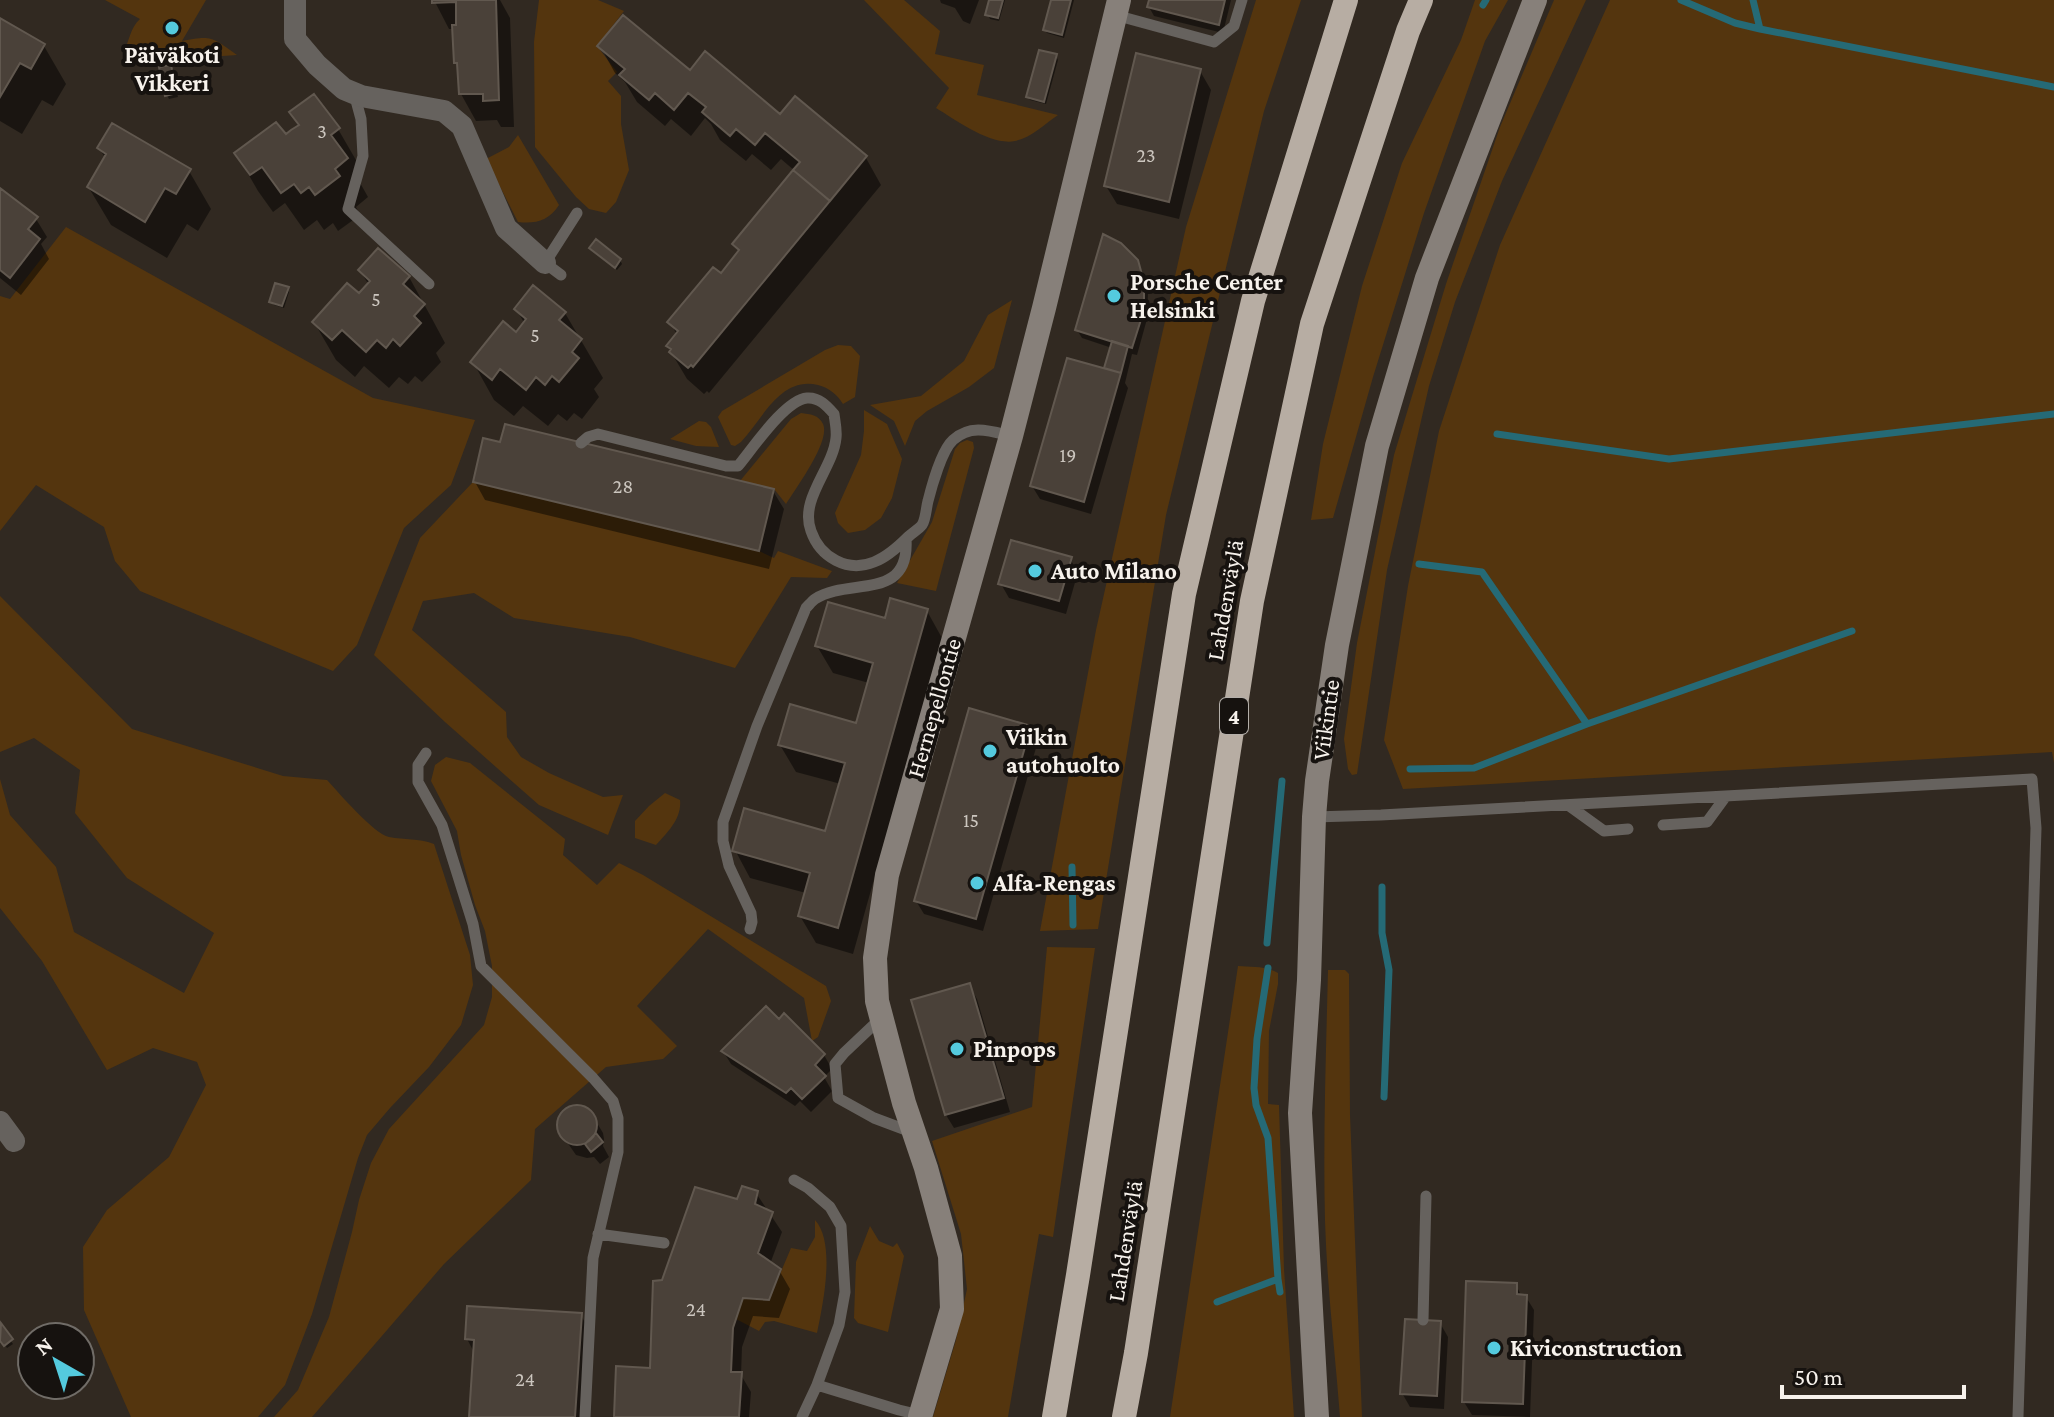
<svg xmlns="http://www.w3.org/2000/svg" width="2054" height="1417" font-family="'Crimson Pro',serif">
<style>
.green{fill:#54350e}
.shadow{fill:#0007}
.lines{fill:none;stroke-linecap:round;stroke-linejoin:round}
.stream{stroke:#256a76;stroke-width:7}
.building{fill:#4a4139;stroke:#61584f;stroke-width:2}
.lane{stroke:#66625e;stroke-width:11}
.street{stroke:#66625e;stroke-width:22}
.secondary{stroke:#87807a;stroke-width:24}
.highway{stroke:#b7ada3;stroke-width:24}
.poi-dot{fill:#54cade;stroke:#16120f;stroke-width:3}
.labels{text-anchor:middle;stroke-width:8;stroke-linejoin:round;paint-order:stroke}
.number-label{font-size:20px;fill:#ccc6bf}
.shield{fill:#16120f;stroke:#b4afaa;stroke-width:2}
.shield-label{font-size:22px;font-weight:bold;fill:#f7f2ec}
.poi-label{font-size:24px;font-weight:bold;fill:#f7f2ec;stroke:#16120f;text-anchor:start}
.street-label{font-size:24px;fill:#f7f2ec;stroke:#16120f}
</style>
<rect width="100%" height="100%" fill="#312921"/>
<path class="green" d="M105,0h101l-24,41c30,-6 30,-4 55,14l-100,7 -14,-8c6,-12 7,-26 17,-35z
M539,0h59l26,11 -27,35 20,26 -9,9 13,15v28l8,46 -13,32 -10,11 -17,-4 -13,-12 -41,-50 -1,-105z
M864,0h40l36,31 -5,23 49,11 -7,30 81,20c-12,8 -27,23 -43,26 -24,5 -59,-21 -79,-33l13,-20z
M1256,0h45l-37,111 -98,404 -68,414 -58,2 56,-301 90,-403z
M1475,0h33l-23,41 -61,172 -51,164 -40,141 -22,2 12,-76 39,-158 40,-123 59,-123z
M1554,0h32l-84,181 -47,121 -26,84 -42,184 -30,204 -5,1 -4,-6 -4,-30 13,-96 37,-188 52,-171 54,-157z
M1610,0h444v763l-2,-11 -649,37 -19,-49 24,-154 31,-155 61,-186z
M518,135l41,70c-10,16 -24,19 -41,17l-32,-63 23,-12z
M66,227l307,171 102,22 -24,65 -47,43 -47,117 -24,26 -193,-80 -25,-30 -11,-34 -68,-42 -36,46v-235l10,3z
M1012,300l-18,68 -25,19 -42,24 -12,10 -10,25 -11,-25 -24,-16 51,-9 43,-35 24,-46z
M838,345l13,1 9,10 -5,41 -12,7c-6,-10 -14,-16 -25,-19 -38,-9 -55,34 -77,57l-6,4 -4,-1 -13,-28 4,-6 103,-61z
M864,410l23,14 15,35 -10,39 -11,20 -16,12 -17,3 -10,-10 -3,-10 26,-58 3,-24z
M801,413c9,1 18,2 22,11 8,17 -28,65 -37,80l-12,-15 -34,-8 51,-62z
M699,421l7,1 5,5 8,20 -23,-1 -26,-7z
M967,440l6,2 1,6 -38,143 -39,-8 35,-61 23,-73 5,-6z
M473,482l286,69 15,7 4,-7 54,20 -5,7 -36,-1 -56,91 -105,-31 -116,-19 -40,-25 -51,8 -11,29 94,82 1,25 14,20 28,16 54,24 20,-2 -15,40 -69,-30 -94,-83 -71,-67 46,-117z
M0,596l132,133 151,47 44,4c12,13 47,54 62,57 16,3 29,1 45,7l36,111 3,30 -12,40 -32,42 -39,41 -23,27 -9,23 -46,156 -27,71 -27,32h-127l-47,-107 -1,-63 24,-37 62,-53 37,-72 -9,-23 -44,-14 -46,22 -65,-109 -42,-53v-129l10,36 46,52 18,65 110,61 30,-60 -87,-55 -52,-65 5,-43 -46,-32 -34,14z
M446,757l24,6 95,76 -2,16 34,30 22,-22 24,12 183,111 5,15 -13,36 -6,4 -8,-43 -96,-69 -71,77 40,40 -14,13 -57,8 -71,62 -4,51 -87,84 -132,153h-38l24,-27 31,-73 23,-85 7,-32 12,-37 18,-34 95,-104 8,-28v-31l-7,-35 -10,-26 -14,-50 -4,-24 -26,-50 4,-16z
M665,793l15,7c2,18 -12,32 -24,45l-21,-7v-17l14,-15z
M1047,947l48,1 -42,289 -14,-3 -31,183h-75l23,-77 11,-51 -6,-55 -29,-93 100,-34z
M1238,966c13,1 29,0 40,7v11l-9,47 -1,73 11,1 5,164 10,148h-124z
M1328,970h17l4,4 1,141 12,302h-22c-5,-65 -13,-131 -15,-196 -2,-84 1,-167 3,-251z
M815,1220c21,23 8,84 2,113l-43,-12 -9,1 -6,9 -23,-12 7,-21 26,2 22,-52 16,3 8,-14z
M870,1226l9,15 14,6 4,-4 7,13 -16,76 -30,-9 -4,-5 2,-56z"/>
<path class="shadow" d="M434,0h66l10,18 4,109h-13l-4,-7 -21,1 -15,-27 -1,-24 -4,-7 -2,-34h-5z
M940,0h39l-9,24 -7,-3 -8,-13 -14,-5z
M991,0h14l-6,21 -9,-2 -2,-4z
M1053,0h21l-10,38 -17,-5 -2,-3z
M1151,0h80l-8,33 -69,-17 -5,-9z
M0,20l44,26 22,38 -13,22 -11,-6 -20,34 -22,-13z
M600,46l90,27 91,43 14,-17 71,59 15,27 -172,208 -2,-2 -3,3 -17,-15 -16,-27 -3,-6 9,-11 -7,-13 51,-46 19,-23 -6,-9 61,-73 -14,-12 -10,11 -19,-16 -6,7 -26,-21 -9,-16 -6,-6 -14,18 -20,-17 -6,7 -28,-24 -12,-20 -10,-9z
M1056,56l2,4 -12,44 -16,-4 -2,-4z
M172,71l6,26 -9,2 -2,-4z
M1200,71l11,19 -32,129 -62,-15 -11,-18z
M338,129l22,38 -6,5 14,25 -12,10 4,8 -22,16 -5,-8 -9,7 -7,-10 -13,10 -19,-27 -12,9 -15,-21 -22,-38 49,-16z
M99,148l90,23 22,38 -13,22 -11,-7 -20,34 -56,-33 -22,-37 17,-29z
M0,190l36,29 11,18 -6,7 8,15 -28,36 -21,-17z
M592,249l28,11 2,4 -5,6z
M1136,261l6,10 6,22 -1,26 -10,36 -5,-1 -7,29 3,5 -37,126 -51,-15 -8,-13 74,-115 6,-23 -30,-10 -5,-8z
M360,271l49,6 21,38 15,28 -9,10 5,9 -19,20 -7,-6 -7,8 -9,-7 -10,11 -25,-22 -9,11 -19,-17 -22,-38 45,-26 10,-11z
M533,288l32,25 38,65 -9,11 5,8 -17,22 -8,-6 -7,8 -9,-7 -10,12 -25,-20 -9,10 -20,-16 -21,-38 43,-28 9,-10 -9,-15z
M287,289l2,3 -5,16 -10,-3 -3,-4z
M475,482l298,9 11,18 -15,60 -284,-69z
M1070,559l8,13 -12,42 -57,-16 -8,-14z
M927,611l15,27 -89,316 -37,-11 -16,-27 6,-23 -56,-15 -15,-28 92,-16 14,-50 -45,-12 -16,-27 77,-19 12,-43 -36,-10 -16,-27 69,-26z
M1030,728l8,13 -55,190 -59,-17 -8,-13z
M969,985l8,14 33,113 -56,16 -8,-13 -32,-114z
M784,1016l40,39 8,14 -8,8 8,14 -21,21 -11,-11 -5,5 -64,-42 -8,-13 56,-30z
M580,1107l6,1 8,10 9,15 1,6 -1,7 6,11 -9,7 -6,-7 -7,1 -11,-3 -16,-23v-13l3,-6 4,-4z
M756,1193l26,39 -12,32 9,6 11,19 -11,29 -26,-2 -11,31 -1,28 10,17 -2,25h-133l36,-47 11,-88 75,-81z
M1516,1285l6,12h4l8,13 -4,107 -58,-2 -8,-13z
M581,1315l10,19 -5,83h-115l4,-63 -8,-15z
M1440,1323l8,14 -4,72 -34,-2 -8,-14z
M0,1326l13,18 -6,4 -7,-10z"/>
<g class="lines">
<path class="stream" d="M1681,0l54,23 25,6 294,58
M1753,0l7,29
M1483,5l3,-5
M1497,434l172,25 385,-45
M1419,564l63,8 105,152 265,-93
M1410,769l64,-1 113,-44
M1072,867l1,58
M1382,887v46l7,37 -5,127
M1267,943l15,-162
M1278,1279l2,13
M1217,1302l61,-23 -10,-141 -12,-33 -2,-17 3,-49 11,-71"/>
</g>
<path class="building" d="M432,0h64l3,100 -16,1v-7h-24l-2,-31h-3l-2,-38h4v-23l-24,1z
M989,0h14l-5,18 -13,-3z
M1051,0h20l-9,35 -19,-5z
M1149,0h76l-6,25 -72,-18z
M623,15l67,55 15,-19 75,63 15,-18 72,60 -37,45 -37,-31 7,-8 -35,-29 -10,12 -19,-16 -6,7 -28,-24 4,-5 -18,-14 -14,17 -19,-17 -6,7 -30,-25 6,-6 -28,-23z
M0,18l45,26 -14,25 -11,-6 -20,34z
M1039,50l18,4 -13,48 -18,-5z
M1136,53l65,16 -32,133 -65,-16z
M171,65l6,28 -12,3 -6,-29z
M314,94l26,34 -9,7 17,23 -13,11 5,7 -25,19 -6,-8 -8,6 -7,-9 -13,9 -19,-26 -12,8 -16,-22 42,-31 10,12 5,-4 8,-5 -10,-13z
M112,123l79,46 -15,25 -11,-6 -20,34 -58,-35 19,-33 -9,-6z
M793,170l37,31 -137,166 -2,-2 -3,3 -19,-16 2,-3 -5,-3 12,-15 -11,-9 46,-55 8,6 18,-23 -7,-6z
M0,188l38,29 -10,12 12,10 -30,39 -10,-8z
M1103,234l18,9 17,17 6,22v28l-12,38 -57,-18z
M596,239l25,20 -6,9 -26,-20z
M378,248l32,28 -7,8 22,20 -11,12 7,7 -21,23 -7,-7 -7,9 -9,-8 -11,12 -24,-22 -10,10 -20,-18 35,-39 12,10 11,-12 -12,-11z
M275,283l14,4 -7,19 -13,-4z
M533,285l33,27 -7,8 23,19 -10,13 7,6 -20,24 -7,-6 -7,9 -9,-8 -10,13 -26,-21 -8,11 -22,-18 33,-41 13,11 10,-13 -12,-10z
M1112,341l16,5 -7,27 -17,-5z
M1067,358l54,15 -37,129 -54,-16z
M505,424l269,65 -15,62 -286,-69 10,-44 17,4z
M1011,540l61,17 -13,44 -61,-17z
M890,598l38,11 -90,319 -40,-12 12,-43 -78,-22 12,-43 81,23 20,-68 -67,-18 12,-41 66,19 17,-60 -58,-17 13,-44 57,16z
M969,708l62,18 -55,193 -62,-18z
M970,983l34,115 -59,17 -34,-115z
M766,1006l13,13 5,-6 41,41 -10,11 11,11 -24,23 -11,-11 -5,5 -65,-42z
M557 1125a20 20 0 1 1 40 0a20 20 0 1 1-40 0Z
M596,1133l7,9 -12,10 -6,-8z
M742,1186l16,5 -3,13 18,8 -15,41 23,16 -12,31 -26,-2 -10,30 -2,44h11l-3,45h-125l2,-51 34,2 3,-87 9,-1 33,-93 42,12z
M1466,1281l51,2v11l10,1 -4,109 -61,-2z
M467,1306l115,7 -7,104h-106l5,-77 -9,-1z
M1405,1319l36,2 -4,75 -37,-2z
M1,1323l12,16 -9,7 -4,-5z"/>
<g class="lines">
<path class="lane" d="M1115,15l99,27 20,-16 8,-26
M354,93l7,26 2,37 -15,53 81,75
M561,275l-16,-12 32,-50
M581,443l7,-6 10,-3 128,32h12c15,-18 47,-66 69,-68 12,-1 20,8 27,16 1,8 3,16 2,24 -3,31 -37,61 -25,93 9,26 36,42 63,31 13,-5 24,-15 34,-25 4,-4 11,-8 14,-12 4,-6 4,-17 6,-24 4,-16 14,-51 25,-61 18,-16 37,-9 58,-4
M426,753l-8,12v17l24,43 31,99 8,42 112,112 20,23 5,17v34l-25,106 -8,159
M1568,805l36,26 24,-2
M1314,817l67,-2 651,-36 4,49 -18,589
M1663,825l44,-3 19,-26
M750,929l2,-7 -1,-9 -22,-47 -6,-25v-19l34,-96 49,-118c3,-3 6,-7 9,-9 34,-22 95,3 91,-60
M881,1018l-37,35 -9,11 3,34 36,20 40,15
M794,1180l14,8 22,19 11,19 4,66 -6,33 -22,60
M598,1234l66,9
M1423,1320l3,-124
M802,1417l15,-32 82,25 21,5"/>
<path class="street" d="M295,0v39l22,26 27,24 17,7 83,15 18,15 44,102 39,35
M0,1122l14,19"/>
<path class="secondary" d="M920,1417l32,-108 -2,-53 -24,-88 -22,-65 -27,-102 -2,-43 12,-83 124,-439 33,-128 75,-308
M1317,1417l-17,-304 9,-133 5,-163 3,-36 20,-136 40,-199 50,-168 108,-278"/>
<path class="highway" d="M1054,1417l24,-142 106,-681 69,-293 93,-301
M1124,1417l12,-64 116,-752 60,-277 96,-293 13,-31"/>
</g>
<g class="poi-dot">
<circle cx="172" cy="28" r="8"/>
<circle cx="1114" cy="296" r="8"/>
<circle cx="1035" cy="571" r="8"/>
<circle cx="990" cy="751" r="8"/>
<circle cx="977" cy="883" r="8"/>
<circle cx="957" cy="1049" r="8"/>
<circle cx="1494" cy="1348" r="8"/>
</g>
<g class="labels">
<g class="number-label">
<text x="322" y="138">3</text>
<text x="1146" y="162">23</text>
<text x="376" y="306">5</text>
<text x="535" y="342">5</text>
<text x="1068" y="462">19</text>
<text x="623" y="493">28</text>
<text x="971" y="827">15</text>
<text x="696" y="1316">24</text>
<text x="525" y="1386">24</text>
</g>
<rect class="shield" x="1220" y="698" width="28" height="36" rx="6"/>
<g class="shield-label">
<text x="1234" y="724">4</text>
</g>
<g class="poi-label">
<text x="172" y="63" text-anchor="middle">Päiväkoti<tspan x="172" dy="28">Vikkeri</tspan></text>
<text x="1130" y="290">Porsche Center<tspan x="1130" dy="28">Helsinki</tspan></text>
<text x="1051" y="579">Auto Milano</text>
<text x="1006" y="745">Viikin<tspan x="1006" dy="28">autohuolto</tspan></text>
<text x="993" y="891">Alfa-Rengas</text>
<text x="973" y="1057">Pinpops</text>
<text x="1510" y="1356">Kiviconstruction</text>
</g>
<g class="street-label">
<text transform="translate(1225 600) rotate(-80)" y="8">Lahdenväylä</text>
<text transform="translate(934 708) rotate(-74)" y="8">Hernepellontie</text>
<text transform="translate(1326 720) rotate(-82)" y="8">Viikintie</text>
<text transform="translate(1125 1241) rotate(-81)" y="8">Lahdenväylä</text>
</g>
</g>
<g transform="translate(56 1361) rotate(321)"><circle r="38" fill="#16120f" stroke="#706c67" stroke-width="2"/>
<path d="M0-6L14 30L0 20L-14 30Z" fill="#54cade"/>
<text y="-12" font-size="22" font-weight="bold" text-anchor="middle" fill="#f7f2ec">N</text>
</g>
<path d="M1782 1385v12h182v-12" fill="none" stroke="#f7f2ec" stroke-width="4"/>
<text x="1794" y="1385" font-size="24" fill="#f7f2ec" stroke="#16120f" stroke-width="6" paint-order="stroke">50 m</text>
</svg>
